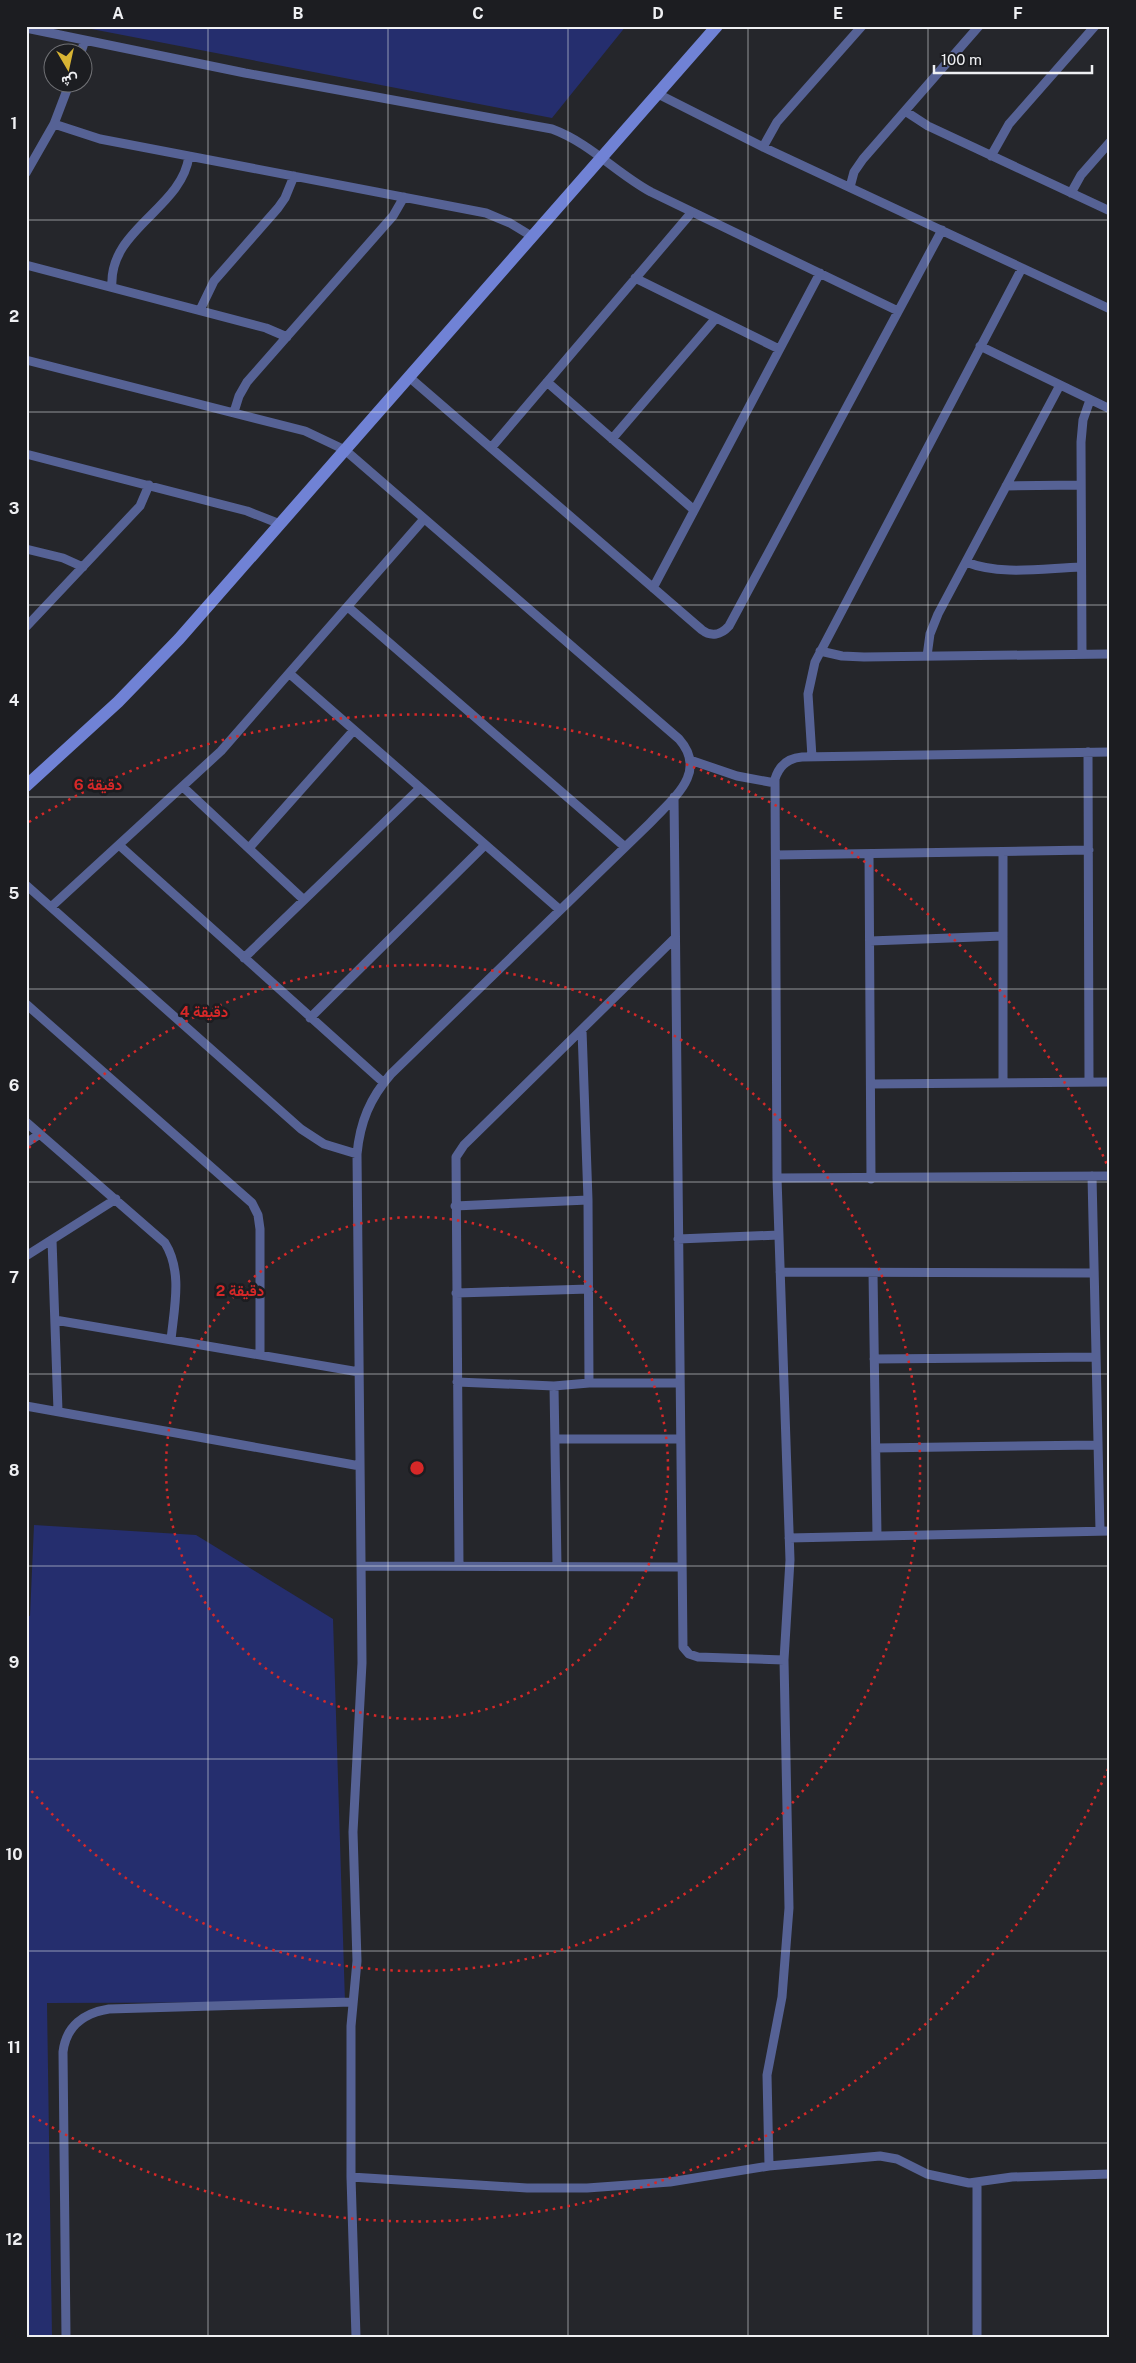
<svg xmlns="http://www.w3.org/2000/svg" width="1136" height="2363" font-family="'Public Sans',Vazirmatn,sans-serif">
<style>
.green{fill:#252e6e}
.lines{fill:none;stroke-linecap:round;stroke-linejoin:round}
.street{stroke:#566295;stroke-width:9}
.secondary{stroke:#7082d5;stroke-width:12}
.grid{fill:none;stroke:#eff0f3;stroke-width:1;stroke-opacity:0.55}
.ring{fill:none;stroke:#d62828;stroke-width:2.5;stroke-dasharray:2.5 5}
.centre{fill:#d62828;stroke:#1c1d21;stroke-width:2.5}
.ring-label{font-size:15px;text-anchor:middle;font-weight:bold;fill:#d62828;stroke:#1c1d21;stroke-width:5;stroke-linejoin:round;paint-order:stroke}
.neatline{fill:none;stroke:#eff0f3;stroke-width:2}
.grid-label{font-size:16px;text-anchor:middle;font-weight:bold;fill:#eff0f3}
</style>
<rect width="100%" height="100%" fill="#25262b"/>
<path class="green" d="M76,26h550l-74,92z
M34,1525l162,10 137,84 12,383 -298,1 5,334h-26v-721h4z"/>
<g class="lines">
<path class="street" d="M26,28l219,45 307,56c38,14 64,44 99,63l247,119
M81,52l4,-12
M658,94l105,53 347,162
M905,111l23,15 182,85
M54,124l46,15 386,74 24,10 23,14
M763,147l14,-25 85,-96
M991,156l18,-32 86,-98
M26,173l28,-49 16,-42
M850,187l4,-15 9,-13 116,-133
M1071,193l10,-18 29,-33
M26,265l240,63 21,9
M635,278l144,71
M112,287c-4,-58 70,-78 77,-131
M200,310l14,-29 64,-73 7,-10 9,-22
M980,346l130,63
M26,360l279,71 40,19 334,289c30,34 -7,60 -29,84l-259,251c-21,24 -31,48 -34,80l5,509 -9,169 4,129 -6,65v151l5,160
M409,377l293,253c9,7 19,5 27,-4l213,-396
M547,382l147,128
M234,412l5,-16 8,-14 146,-166 11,-19
M612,439l104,-121
M491,448l201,-236
M26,454l221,57 33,13
M1006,486l75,-1
M26,549l37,9 20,9
M966,562c35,14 79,6 115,5
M653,588l167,-315
M348,607l277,240
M26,627l114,-121 9,-21
M820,651l22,5 22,1 246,-3
M1082,654l-1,-212 2,-22 7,-20
M927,656l3,-22 8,-20 122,-229
M290,674l270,236
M1088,752l1,330
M812,757l-4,-63 7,-32 207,-394
M690,760l47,16 38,7
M183,787l121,113
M674,797l9,850 6,7 9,3 86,3
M119,845l265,238
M249,848l105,-118
M1003,852v231
M869,854l2,325
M776,855l313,-5
M26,885l275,244 23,15 33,10
M51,907l170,-156 203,-232
M870,941l133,-5
M244,958l176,-170
M26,1004l226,199 6,12 2,14v126
M310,1018l175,-173
M582,1030l6,170 1,183
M871,1084l239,-2
M26,1122l139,121c18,29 9,65 6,97
M26,1143l14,-9
M1092,1176l8,355
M777,1178l333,-2
M455,1206l133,-6
M678,1239l101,-4
M52,1240l6,171
M26,1256l90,-57
M780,1272l314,1
M873,1273l4,263
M456,1293l133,-4
M55,1320l304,52
M874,1359l222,-2
M457,1382l97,4 35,-3h90
M554,1386l3,180
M26,1406l334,60
M555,1439h125
M876,1448l222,-3
M789,1538l321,-7
M361,1566l320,1
M459,1566l-3,-409 8,-12 211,-207
M769,2166l-2,-91 15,-78 7,-89 -5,-248 6,-100 -13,-382 -2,-399c4,-13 13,-21 27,-22l308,-5
M351,2177l176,11h60l83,-6 99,-16 111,-10 17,3 30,15 42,9 43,-6 98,-3
M977,2183v154
M66,2337l-3,-285c3,-26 21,-39 46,-43l243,-7"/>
<path class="secondary" d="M26,786l92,-84 61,-63 538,-613"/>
</g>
<path class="grid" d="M208,26v2311M388,26v2311M568,26v2311M748,26v2311M928,26v2311M26,220h1084M26,412h1084M26,605h1084M26,797h1084M26,989h1084M26,1182h1084M26,1374h1084M26,1566h1084M26,1759h1084M26,1951h1084M26,2143h1084"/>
<g class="ring">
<circle cx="417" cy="1468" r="251"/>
<path d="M29 1148A503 503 0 1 1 29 1788"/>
<path d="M1108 1769A754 754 0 0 1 29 2114M29 822A754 754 0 0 1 1108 1167"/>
</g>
<circle cx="417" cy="1468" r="8" class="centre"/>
<g class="ring-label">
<text x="98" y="790">6 دقيقة</text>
<text x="204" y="1017">4 دقيقة</text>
<text x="240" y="1296">2 دقيقة</text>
</g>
<rect width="1136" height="2363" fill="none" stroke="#1c1d21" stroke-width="55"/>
<g transform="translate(68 68) rotate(171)"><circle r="24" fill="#1c1d21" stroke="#707175"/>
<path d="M0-4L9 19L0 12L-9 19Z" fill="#d8b434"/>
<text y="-8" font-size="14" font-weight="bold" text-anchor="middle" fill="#eff0f3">ش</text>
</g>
<path d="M934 65v8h158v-8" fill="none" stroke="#eff0f3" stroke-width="2.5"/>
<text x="941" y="65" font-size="15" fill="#eff0f3" stroke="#1c1d21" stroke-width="4" paint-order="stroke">100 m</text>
<rect x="28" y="28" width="1080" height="2308" class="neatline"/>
<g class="grid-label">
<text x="118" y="19">A</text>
<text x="298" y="19">B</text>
<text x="478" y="19">C</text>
<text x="658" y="19">D</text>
<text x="838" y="19">E</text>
<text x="1018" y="19">F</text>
<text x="14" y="129">1</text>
<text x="14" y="322">2</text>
<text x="14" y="514">3</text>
<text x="14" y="706">4</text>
<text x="14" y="899">5</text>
<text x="14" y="1091">6</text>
<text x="14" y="1283">7</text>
<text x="14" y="1476">8</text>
<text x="14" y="1668">9</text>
<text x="14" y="1860">10</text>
<text x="14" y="2053">11</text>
<text x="14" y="2245">12</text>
</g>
</svg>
